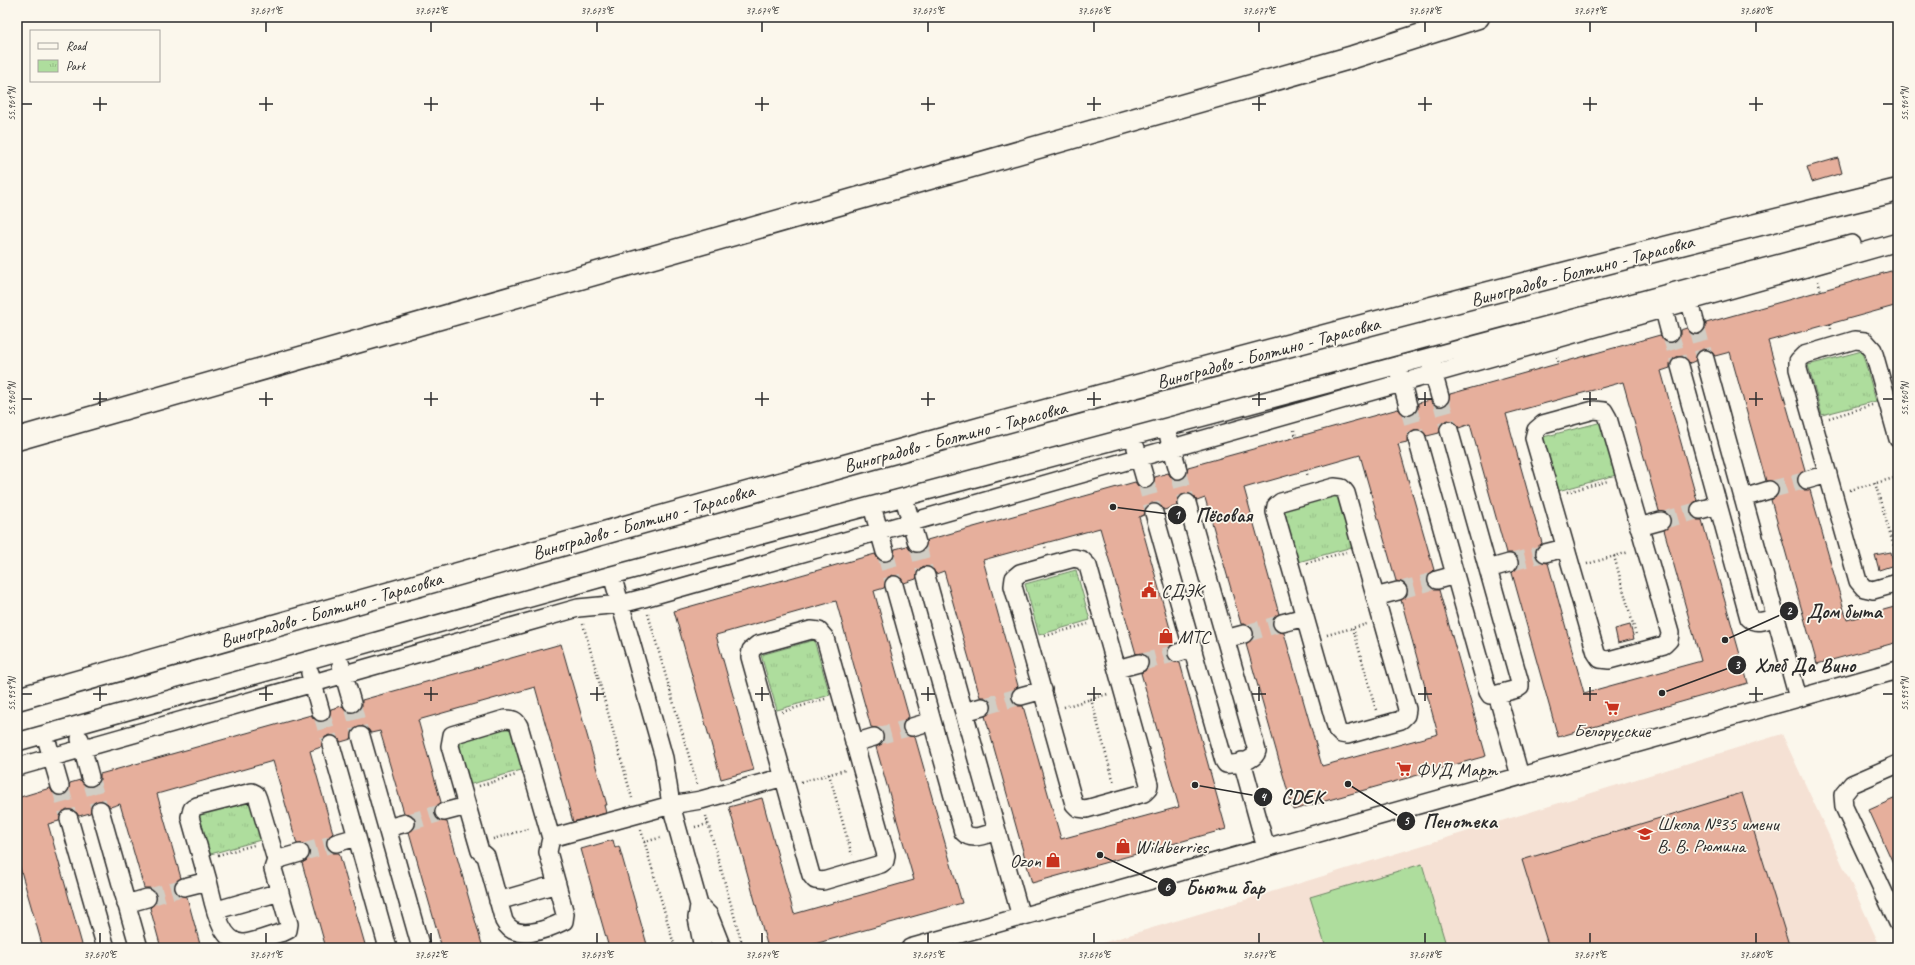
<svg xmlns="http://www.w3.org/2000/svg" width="1915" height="965" font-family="Caveat,sans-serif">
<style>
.built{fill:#f5e1d4}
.park{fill:url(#park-tufts);stroke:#6c8464}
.garden{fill:#aedd9d;stroke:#6c8464}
.building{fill:#e6af9c;stroke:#2b2b2b;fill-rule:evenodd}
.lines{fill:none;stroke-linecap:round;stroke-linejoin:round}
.minor-tunnel{stroke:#d1cec5;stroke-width:17;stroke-dasharray:17 8;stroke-linecap:butt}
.minor-casing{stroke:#2b2b2b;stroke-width:20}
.major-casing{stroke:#2b2b2b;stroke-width:25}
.path{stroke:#2b2b2b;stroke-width:2.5;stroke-dasharray:1 3;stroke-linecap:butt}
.minor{stroke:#fbf7ec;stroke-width:17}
.major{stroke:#fbf7ec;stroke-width:22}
.ticks{fill:none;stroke:#2b2b2b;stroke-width:1.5}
.labels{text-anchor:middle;stroke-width:3.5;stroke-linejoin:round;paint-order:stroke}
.street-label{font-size:19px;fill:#2b2b2b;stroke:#fbf7ec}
.poi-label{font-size:19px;fill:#2b2b2b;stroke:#fbf7ec;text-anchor:start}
.leader{fill:none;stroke:#2b2b2b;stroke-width:1.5}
.callout-dot{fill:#2b2b2b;stroke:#fbf7ec;stroke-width:1.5}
.mark-label{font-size:12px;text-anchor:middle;font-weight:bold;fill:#fff}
.callout-label{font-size:20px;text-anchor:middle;font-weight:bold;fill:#2b2b2b;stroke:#fbf7ec;stroke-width:3.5;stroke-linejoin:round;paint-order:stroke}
.neatline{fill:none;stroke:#2b2b2b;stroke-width:1.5}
.ticks-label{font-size:10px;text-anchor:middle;fill:#2b2b2b}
</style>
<defs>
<pattern id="park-tufts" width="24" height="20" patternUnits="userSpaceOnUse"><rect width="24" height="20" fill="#aedd9d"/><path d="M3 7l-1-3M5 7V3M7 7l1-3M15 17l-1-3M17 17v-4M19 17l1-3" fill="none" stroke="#96be87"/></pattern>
</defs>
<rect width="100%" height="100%" fill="#fbf7ec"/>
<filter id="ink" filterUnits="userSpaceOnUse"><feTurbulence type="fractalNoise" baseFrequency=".025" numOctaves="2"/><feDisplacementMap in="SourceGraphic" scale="8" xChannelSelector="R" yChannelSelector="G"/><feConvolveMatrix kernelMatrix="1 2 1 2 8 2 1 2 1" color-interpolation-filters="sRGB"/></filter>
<g filter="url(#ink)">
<path class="built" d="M1782,734l99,214h-795l208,-63z"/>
<path class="park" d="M1862,351l14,50 -54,14 -14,-50z
M1602,422l14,53 -58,16 -15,-54z
M1337,492l15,55 -54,15 -15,-54z
M1076,570l14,50 -51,15 -14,-51z
M814,640l16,55 -53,15 -16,-55z
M505,727l9,5 11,37 -57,16 -11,-37 4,-9z
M246,800l8,4 10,35 -57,16 -10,-35 3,-7z"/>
<path class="garden" d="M1422,864l25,84h-121l-16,-51z"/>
<path class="building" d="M1838,158l4,15 -30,9 -5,-15z
M1898,269v36l-130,36 37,129 -8,7 1,6 6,7h6l37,130 51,-14v36l-81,22 -46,-164 6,-4 2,-9 -4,-5 -9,-1 -36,-129 -15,4 -3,-4 -9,-3 -5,3 -3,9 -5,2 -7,-7 -6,1 -7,6v5l-9,3 36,129 -7,7 1,6 6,7h5l46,163 -190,54 -46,-164 7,-7 -1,-6 -6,-7h-6l-36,-129 -11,4 -3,-5 -9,-3 -5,3 -3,10 -12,3 -7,-7 -6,1 -7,6v6l-9,2 36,126 -7,7 1,6 6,7h5l47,166 -193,54 -47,-166 8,-7v-6l-7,-7h-6l-36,-126 -8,3 -3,-5 -9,-3 -5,3 -3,10 -13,4 -3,-4 -9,-3 -5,3 -3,9 -5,2 35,126 -5,4 -2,9 4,5 9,2 46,166 -194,54 -47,-167 7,-6 -1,-6 -6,-7h-5l-36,-126 -8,3 -3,-5 -9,-3 -5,3 -3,10 -12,4 -3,-5 -9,-3 -5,3 -3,10 -10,3 35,126 -5,3 -2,9 3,6 10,2 47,166 -162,45h-32l-39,-141 33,-9 32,116 120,-34 -38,-133 6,-3 2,-9 -3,-6 -10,-2 -35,-126 -120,34 38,135 -33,9 -47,-168 201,-57 3,5 9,3 5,-3 3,-10 12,-3 3,4 9,3 5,-3 3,-10 208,-58 3,4 9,3 5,-3 3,-9 13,-4 3,4 9,3 5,-3 3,-10 210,-58 7,7h6l7,-7v-6l12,-3 3,4 9,3 5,-3 3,-10 210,-59 7,7 6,1 7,-7v-6l7,-2 6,6 6,1 7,-7v-5zM1623,382l36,129 9,3 2,4 1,6 -7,6 37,131 -117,32 -36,-130 -6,-1 -7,-6 1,-6 6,-7 -36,-129zM1360,455l36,126 5,1 7,6 -1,6 -6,6 37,134 -116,32 -38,-133 -5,-1 -7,-6 1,-6 6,-6 -35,-126zM1100,528l36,126 6,-1 6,7 -2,10 -5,3 38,134 -118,32 -38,-133h-5l-6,-7 -1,-6 7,-7 -35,-126z
M1891,552l3,13 -15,5 -4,-15z
M1630,625l4,14 -16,4 -3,-14z
M561,644l46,161h-3l2,8 -33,9 -38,-135 -117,33 23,82 -6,7 -1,6 7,6 6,1 36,126h-41l-33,-116 7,-6v-6l-7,-6 -5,-1 -24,-82 -9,2 -3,-4 -5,-3 -9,3 -3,10 -10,3 -3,-4 -9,-3 -5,3 -3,9 -11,4 23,82 -7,7 1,6 6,7h6l27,95h-40l-24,-85 5,-3 3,-9 -3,-5 -10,-2 -24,-83 -116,33 24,84 -6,6 -1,6 7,6 6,1 14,51h-40l-11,-40 7,-7 -1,-6 -6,-7h-6l-24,-84 -10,3 -3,-4 -5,-3 -9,3 -3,10 -11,3 -3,-4 -9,-3 -5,3 -3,9 -11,3 35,124h-40l-26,-91v-59l33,-10 3,5 9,3 5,-3 3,-10 10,-3 7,6 6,1 7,-7v-6l211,-59 3,4 9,3 5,-3 3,-10 11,-3 7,7 6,-1 7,-6v-6z
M1742,793l48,155h-241l-27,-88z
M1898,797v77l-29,-64z
M613,840l2,8 4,-2 29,102h-39l-28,-99z"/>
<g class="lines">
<path class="minor-tunnel" d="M1696,325l9,34
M1670,333l10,33
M1440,397l9,33
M1408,406l9,33
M1178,470l9,33
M1145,479l9,34
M1769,490l38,-10
M1661,521l39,-11
M917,543l9,33
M885,552l9,33
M1509,563l36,-10
M1398,591l39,-11
M1244,634l38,-11
M1139,663l38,-10
M352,703l9,33
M982,707l39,-11
M321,712l10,33
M874,737l38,-10
M90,777l10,33
M60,786l9,33
M406,823l38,-11
M300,853l36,-10
M147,898l37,-11"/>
<g class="minor-casing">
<path id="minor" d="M1687,291l9,34
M1661,299l9,34
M1705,359l93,339
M1431,365l9,32
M1680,366l69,252c7,7 18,2 27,-1
M1399,373l9,33
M1594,410l10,1 4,7 62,215 -1,7 -5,5 -55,15 -9,-1 -4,-6 -62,-215 2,-8 7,-6z
M1169,438l9,32
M1417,439l71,253 2,3h4l23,-6 3,-2v-4l-71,-253
M1898,439l-25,-89 -8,-9 -10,-1 -51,15 -6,6v8l60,212 6,7 9,2 25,-7
M1136,448l9,31
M1807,480l21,-6
M1334,487l8,1 4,5 61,216 -1,6 -5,5 -54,15 -6,-1 -4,-4 -62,-218 1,-6 5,-4z
M904,498l13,45
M1743,498l26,-8
M872,506l13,46
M1700,510l18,-5
M1154,513l70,248 2,3c9,1 29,-3 31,-13l-70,-248
M1639,527l22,-6
M1545,553l20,-5
M1074,558l8,2 6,6 61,218 -1,5 -4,4 -58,16 -8,-1 -4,-4 -61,-218 1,-8 6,-5z
M1488,569l21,-6
M612,575l52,183 7,47 28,100 -2,13 6,30
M926,576l95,341
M1437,580l18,-5
M894,585l69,247c9,10 23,2 34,-1
M1375,597l23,-6
M1282,623l23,-6
M811,630l8,1 6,7 61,217 -1,6 -4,3 -58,17 -8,-1 -4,-5 -61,-218 1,-7 6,-5z
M1225,639l19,-5
M1177,653l16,-5
M341,665l11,38
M1117,669l22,-6
M310,673l11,39
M1497,694l23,82
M1021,696l22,-6
M964,712l18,-5
M912,727l20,-6
M45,734l15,52
M361,736l60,212
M80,739l10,38
M17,742l595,-167 1240,-331
M854,743l20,-6
M331,745l57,203
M1242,761l24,87
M1898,764l-46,20 -9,11 1,12 54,116
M17,767l561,-159 43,-4 23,-6 1254,-356
M467,806l13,45 6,5 18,65c11,22 44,8 60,0l1,-7 -17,-62 3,-14
M100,810l39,138
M444,812l23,-6 -17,-60 2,-11 53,-16c8,0 11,1 14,7l32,112 120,-33 30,-5 83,-23
M69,819l37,129
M387,828l19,-5
M336,843l21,-6
M208,881c5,18 11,65 37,62 13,-2 26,-8 39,-11l4,-2 1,-6 -16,-55 3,-9
M184,887l24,-6 -18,-64 2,-8 5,-3 55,-14 4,2 2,5 18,61 24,-7
M498,901l59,-17
M126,904l21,-6
M699,905l10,10 13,33
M217,910l63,-18
M910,948l988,-278"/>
</g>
<g class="major-casing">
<path id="major" d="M17,439l1336,-382 125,-40
M17,699c625,-178 1250,-355 1881,-509"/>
</g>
<path class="path" d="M1818,281l3,10
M1830,324l1,5
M1557,357l2,7
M1829,418l43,-13
M1294,430l2,7
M1306,470l2,7
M1875,483l23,78
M1850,490l48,-13
M1567,492l41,-11
M1044,543l2,6
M1614,556l22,79
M1307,563l39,-11
M1587,564l42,-12
M648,614l49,170
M583,624l49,174
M1353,628l23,82
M1327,635l40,-11
M1045,636l43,-12
M1091,699l23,84
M1064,707l44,-13
M782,712l43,-13
M829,774l23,81
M801,782l44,-12
M479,786l37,-11
M706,816l35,124 -3,1
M695,827l13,-3
M641,830l34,118
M493,839l38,-11
M644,842l19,-5
M218,855l36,-10
M17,944l3,4"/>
<use href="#minor" class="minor"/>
<use href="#major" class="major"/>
</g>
</g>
<path class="ticks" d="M266,22v10M431,22v10M597,22v10M762,22v10M928,22v10M1094,22v10M1259,22v10M1425,22v10M1590,22v10M1756,22v10M100,97v14M266,97v14M431,97v14M597,97v14M762,97v14M928,97v14M1094,97v14M1259,97v14M1425,97v14M1590,97v14M1756,97v14M22,104h10M93,104h14M259,104h14M424,104h14M590,104h14M755,104h14M921,104h14M1087,104h14M1252,104h14M1418,104h14M1583,104h14M1749,104h14M1883,104h10M100,392v14M266,392v14M431,392v14M597,392v14M762,392v14M928,392v14M1094,392v14M1259,392v14M1425,392v14M1590,392v14M1756,392v14M22,399h10M93,399h14M259,399h14M424,399h14M590,399h14M755,399h14M921,399h14M1087,399h14M1252,399h14M1418,399h14M1583,399h14M1749,399h14M1883,399h10M100,687v14M266,687v14M431,687v14M597,687v14M762,687v14M928,687v14M1094,687v14M1259,687v14M1425,687v14M1590,687v14M1756,687v14M22,694h10M93,694h14M259,694h14M424,694h14M590,694h14M755,694h14M921,694h14M1087,694h14M1252,694h14M1418,694h14M1583,694h14M1749,694h14M1883,694h10M100,933v10M266,933v10M431,933v10M597,933v10M762,933v10M928,933v10M1094,933v10M1259,933v10M1425,933v10M1590,933v10M1756,933v10"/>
<defs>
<g id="civic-bare" transform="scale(1.2)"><path d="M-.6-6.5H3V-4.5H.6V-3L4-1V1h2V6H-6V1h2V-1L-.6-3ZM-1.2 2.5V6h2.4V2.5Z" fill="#c8321e" stroke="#fbf7ec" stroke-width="2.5" paint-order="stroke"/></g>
<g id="shop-bare" transform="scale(1.2)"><path d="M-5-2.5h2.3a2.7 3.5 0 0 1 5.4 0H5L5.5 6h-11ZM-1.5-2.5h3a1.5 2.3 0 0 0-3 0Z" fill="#c8321e" stroke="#fbf7ec" stroke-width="2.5" paint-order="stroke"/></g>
<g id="supermarket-bare" transform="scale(1.2)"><path d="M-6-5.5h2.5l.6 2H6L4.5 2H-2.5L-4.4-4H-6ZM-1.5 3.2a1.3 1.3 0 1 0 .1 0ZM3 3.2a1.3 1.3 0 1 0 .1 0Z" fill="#c8321e" stroke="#fbf7ec" stroke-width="2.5" paint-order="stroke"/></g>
<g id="school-bare" transform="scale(1.2)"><path d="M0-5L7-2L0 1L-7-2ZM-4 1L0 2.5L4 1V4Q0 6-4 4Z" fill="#c8321e" stroke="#fbf7ec" stroke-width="2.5" paint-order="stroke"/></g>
</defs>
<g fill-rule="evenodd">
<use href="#civic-bare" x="1149" y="590"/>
<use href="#shop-bare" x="1166" y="636"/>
<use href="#supermarket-bare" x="1612" y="708"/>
<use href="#supermarket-bare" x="1404" y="769"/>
<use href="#school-bare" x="1645" y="834"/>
<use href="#shop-bare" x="1123" y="846"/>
<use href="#shop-bare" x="1053" y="860"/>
</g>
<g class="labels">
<g class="street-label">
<text transform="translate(1582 270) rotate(-15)" y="7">Виноградово - Болтино - Тарасовка</text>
<text transform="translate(1268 352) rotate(-15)" y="7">Виноградово - Болтино - Тарасовка</text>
<text transform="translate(955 436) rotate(-15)" y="7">Виноградово - Болтино - Тарасовка</text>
<text transform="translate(643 521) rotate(-16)" y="7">Виноградово - Болтино - Тарасовка</text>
<text transform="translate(331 609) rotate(-16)" y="7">Виноградово - Болтино - Тарасовка</text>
</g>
<g class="poi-label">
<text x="1161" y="597">СДЭК</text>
<text x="1178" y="643">МТС</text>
<text x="1612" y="737" text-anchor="middle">Белорусские</text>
<text x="1416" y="776">ФУД Март</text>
<text x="1657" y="830">Школа №35 имени<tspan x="1657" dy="22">В. В. Рюмина</tspan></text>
<text x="1135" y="853">Wildberries</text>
<text x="1041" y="867" text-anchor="end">Ozon</text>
</g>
</g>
<path class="leader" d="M1113 507L1177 515M1725 640L1789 611M1662 693L1737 665M1195 785L1263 797M1348 784L1406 821M1100 855L1167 887"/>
<g class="callout-dot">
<circle cx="1113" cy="507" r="4"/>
<circle cx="1725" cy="640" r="4"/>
<circle cx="1662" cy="693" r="4"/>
<circle cx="1195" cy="785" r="4"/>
<circle cx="1348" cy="784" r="4"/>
<circle cx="1100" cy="855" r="4"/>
<circle cx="1177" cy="515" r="10"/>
<circle cx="1789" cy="611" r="10"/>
<circle cx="1737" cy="665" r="10"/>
<circle cx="1263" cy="797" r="10"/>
<circle cx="1406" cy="821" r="10"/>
<circle cx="1167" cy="887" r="10"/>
</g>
<g class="mark-label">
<text x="1177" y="519">1</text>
<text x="1789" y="615">2</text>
<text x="1737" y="669">3</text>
<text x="1263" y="801">4</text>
<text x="1406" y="825">5</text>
<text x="1167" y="891">6</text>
</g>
<g class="callout-label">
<text x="1224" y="522">Пёсовая</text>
<text x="1844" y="618">Дом быта</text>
<text x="1805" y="672">Хлеб Да Вино</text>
<text x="1302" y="804">CDEK</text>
<text x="1460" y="828">Пенотека</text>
<text x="1225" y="894">Бьюти бар</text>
</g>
<rect width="1915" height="965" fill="none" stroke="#fbf7ec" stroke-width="44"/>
<rect x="30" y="30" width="130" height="52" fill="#fbf7ec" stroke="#a8a59f"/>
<rect x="38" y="43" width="20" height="6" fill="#fbf7ec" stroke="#a8a59f"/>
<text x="66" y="50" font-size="12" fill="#2b2b2b">Road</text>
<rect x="38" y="60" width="20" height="12" fill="url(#park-tufts)" stroke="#a8a59f"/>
<text x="66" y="70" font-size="12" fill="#2b2b2b">Park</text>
<rect x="22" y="22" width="1871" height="921" class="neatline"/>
<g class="ticks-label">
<text x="266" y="14">37.671°E</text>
<text x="431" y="14">37.672°E</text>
<text x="597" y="14">37.673°E</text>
<text x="762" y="14">37.674°E</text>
<text x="928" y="14">37.675°E</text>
<text x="1094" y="14">37.676°E</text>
<text x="1259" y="14">37.677°E</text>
<text x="1425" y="14">37.678°E</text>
<text x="1590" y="14">37.679°E</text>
<text x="1756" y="14">37.680°E</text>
<text transform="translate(11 104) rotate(-90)" y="4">55.961°N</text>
<text transform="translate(1904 104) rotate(-90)" y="4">55.961°N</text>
<text transform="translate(11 399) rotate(-90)" y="4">55.960°N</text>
<text transform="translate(1904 399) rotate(-90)" y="4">55.960°N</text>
<text transform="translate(11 694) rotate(-90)" y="4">55.959°N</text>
<text transform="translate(1904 694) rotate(-90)" y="4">55.959°N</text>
<text x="100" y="958">37.670°E</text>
<text x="266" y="958">37.671°E</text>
<text x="431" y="958">37.672°E</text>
<text x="597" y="958">37.673°E</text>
<text x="762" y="958">37.674°E</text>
<text x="928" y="958">37.675°E</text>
<text x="1094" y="958">37.676°E</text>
<text x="1259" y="958">37.677°E</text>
<text x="1425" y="958">37.678°E</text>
<text x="1590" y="958">37.679°E</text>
<text x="1756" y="958">37.680°E</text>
</g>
</svg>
